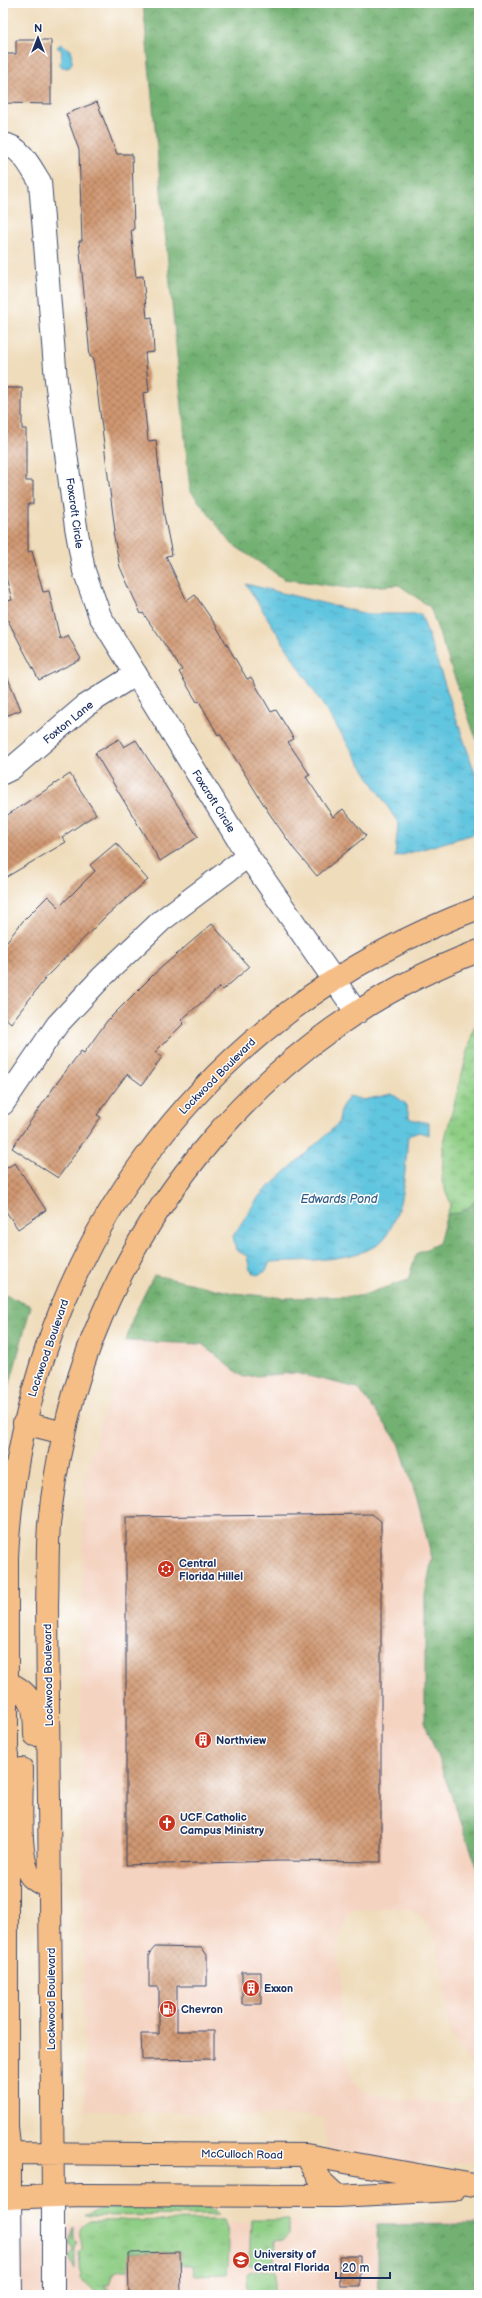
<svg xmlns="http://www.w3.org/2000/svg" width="482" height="2298" font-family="'Balsamiq Sans',sans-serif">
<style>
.built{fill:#f4d3c1;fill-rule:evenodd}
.grass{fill:url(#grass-tufts);stroke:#557e72}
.forest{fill:url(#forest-crowns);stroke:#477068}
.wetland{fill:url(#wetland-marsh);stroke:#557e72}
.water{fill:url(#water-ripples);stroke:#3e7a9e}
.building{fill:url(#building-cross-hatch)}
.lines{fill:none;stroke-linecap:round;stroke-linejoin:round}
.minor-casing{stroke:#3b496c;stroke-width:24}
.major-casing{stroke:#3b496c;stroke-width:24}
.minor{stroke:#fff;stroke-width:22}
.major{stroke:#f6be87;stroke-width:22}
.labels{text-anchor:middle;stroke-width:3;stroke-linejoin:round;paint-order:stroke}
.street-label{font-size:11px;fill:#1b2f5e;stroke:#fff}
.poi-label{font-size:11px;font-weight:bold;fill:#1b2f5e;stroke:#fff;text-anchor:start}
.water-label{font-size:12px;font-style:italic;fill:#305c85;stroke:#fff}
</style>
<defs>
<pattern id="grass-tufts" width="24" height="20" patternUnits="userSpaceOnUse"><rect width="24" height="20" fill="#8fce85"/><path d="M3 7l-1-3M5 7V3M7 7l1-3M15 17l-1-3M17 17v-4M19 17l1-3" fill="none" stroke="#7bb175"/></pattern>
<pattern id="forest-crowns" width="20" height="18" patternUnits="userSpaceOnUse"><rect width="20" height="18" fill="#73b172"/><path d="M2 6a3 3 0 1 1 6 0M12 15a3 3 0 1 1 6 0" fill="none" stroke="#5e9061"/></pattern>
<pattern id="wetland-marsh" width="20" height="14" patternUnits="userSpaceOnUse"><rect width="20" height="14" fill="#8fce85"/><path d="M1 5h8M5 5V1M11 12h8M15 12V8" fill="none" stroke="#7bb175"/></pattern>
<pattern id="water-ripples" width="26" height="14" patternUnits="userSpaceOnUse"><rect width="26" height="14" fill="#61c5df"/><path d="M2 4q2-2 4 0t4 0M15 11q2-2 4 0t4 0" fill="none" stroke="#4fa0b8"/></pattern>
<pattern id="building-cross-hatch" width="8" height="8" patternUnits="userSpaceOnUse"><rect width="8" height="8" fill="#d09771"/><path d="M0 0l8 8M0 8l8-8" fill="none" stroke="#a87c60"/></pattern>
</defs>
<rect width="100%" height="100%" fill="#fff"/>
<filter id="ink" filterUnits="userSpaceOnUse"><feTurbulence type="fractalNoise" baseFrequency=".025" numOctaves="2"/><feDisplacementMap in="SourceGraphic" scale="8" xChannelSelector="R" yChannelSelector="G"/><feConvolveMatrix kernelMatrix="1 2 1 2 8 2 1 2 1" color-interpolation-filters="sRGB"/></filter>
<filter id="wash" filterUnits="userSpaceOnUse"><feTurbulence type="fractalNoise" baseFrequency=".012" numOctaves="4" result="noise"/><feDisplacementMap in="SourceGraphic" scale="16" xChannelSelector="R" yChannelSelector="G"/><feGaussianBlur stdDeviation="0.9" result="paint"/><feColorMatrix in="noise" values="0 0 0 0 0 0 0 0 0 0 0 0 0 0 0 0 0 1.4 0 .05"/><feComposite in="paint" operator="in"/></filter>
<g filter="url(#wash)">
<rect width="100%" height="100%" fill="#efdcbb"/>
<path class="built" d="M126,1341l76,3 41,33 52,-4 63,15 41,55 18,56 15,59 -7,38v126l54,150v291l-65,1 -87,-16 -3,-31 -239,-7 -4,-281v-198l3,-151zM405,1908l19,9 10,17 9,44 7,55 24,38 3,16 -6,10 -9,6h-23l-12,-3 -33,-1 -34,-10 -9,-13 -9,-41 -1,-61 -4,-17 2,-18 9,-25 8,-5z
M479,2221v74h-476v-70z"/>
<path class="grass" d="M157,2207l22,1 6,4 2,-4c11,-1 25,-2 33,7l-135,1 16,-8z
M224,2220c7,16 5,37 3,54l-33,1 -1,-10h-13v-13l-51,1v17h-9l-7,3 -4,11h-4v4h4v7h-10l-18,-16 -2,-27 3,-3c0,-14 -9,-19 8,-28z
M251,2220h38v14l-6,6 -8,-1 -1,28 -25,-2z
M74,2227v13l3,3 -2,6v21l-6,-13 4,-7 -4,-6z
M256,2270l19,1v24h-26l-3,-11 3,-12z"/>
<path class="forest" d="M143,3h336v744l-49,-140 -31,-22 -51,3 -64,-9 -52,-35 -42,-54z
M479,1199v673l-54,-150v-126l7,-38 -15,-59 -18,-56 -41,-55 -63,-15 -52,4 -41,-33 -76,-3 7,-24 21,-42 79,18 52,5 75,-2 48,-16 8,-26 23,-11 8,-29 13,-1z
M3,1294l28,12 -28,103z
M479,2224v71h-100l-2,-70z"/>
<path class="wetland" d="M479,1023v176l-19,14 -13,1 4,-10 -9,-22 1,-36 31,-118z"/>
<path class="water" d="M61,44l10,6 1,13 -4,5 -6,-1 -2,-3 2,-13 -5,-4z
M246,584l121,30h54l58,171v22l-5,27 -79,23 3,-34z
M392,1094l13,9 5,16 19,4v12l-10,-3 -11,4c-3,32 -3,72 -22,100 -18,27 -87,24 -116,26l-4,9 -9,4 -7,-5 -3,-14 -11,-6 -3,-14 27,-41 78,-71 4,-18 8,-10 13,4z"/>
<g id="blocks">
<path class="building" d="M16,40h35v64l-48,-1v-49h13z
M97,102l20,52h15l2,76h-3l5,47 7,-1 4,42 5,-1 2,35 -9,1 4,39 -6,1 5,48 8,-1 8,75 8,40 -6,1 21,45 8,-6 20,29 32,55 4,-2 20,35 5,-2 18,29 -6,3 22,33 -4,2 27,40 10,-8 23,27 -49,40 -23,-27 -25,-36 -49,-79 -2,1 -19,-34 -2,1 -18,-30 3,-2 -39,-57 -2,1 -21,-47 -7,-35 2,-1 -22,-174h-3l-11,-116h3l-3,-91 -13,-36z
M3,388h19v41h4v52h7v23h-5v48l4,-1 11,41 6,-1 11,48 8,-4 13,24 -42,21 -36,-69v-9l9,-2 -9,-34z
M3,666l18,44 -18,7z
M119,739l5,8 12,-7 62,97 -38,24 -65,-108z
M70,774l26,40 -34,23 4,5 -63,37v-61z
M116,843l32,37 -41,35 -59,60 -37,48 -8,-7v-70l20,-25 25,-25 11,11 36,-36 -5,-6z
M212,924l37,43 -26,23 -3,-3 -39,33 3,3 -29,29 7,5 -20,28 -15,-11 -30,41 4,2 -43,61 -46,-30 44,-64 25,-33 3,2 23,-32 48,-48z
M15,1163l31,47 -28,19 -15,-22v-37z
M372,1514l9,7v341l-101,-1 -154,4v-348z
M155,1947l47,1 5,7v31h-30v45h37v28l-72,1 -1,-26h18v-47h-10v-33z
M242,1972h19v32h-19z
M180,2252l1,43h-52l-1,-42z
M339,2256h21v30h-20z"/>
</g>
</g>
<g filter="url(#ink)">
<use href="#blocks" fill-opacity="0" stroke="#3b496c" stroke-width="1"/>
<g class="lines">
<g class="minor-casing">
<path id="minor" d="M3,144c18,2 28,24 37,38l16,198 20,147 8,44 16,45 148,240 109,157
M3,773l8,-4 74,-63 51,-32
M3,1104l54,-79 45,-48 59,-56 87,-65
M53,2196v99
M10,2198l1,97"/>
</g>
<g class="major-casing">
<path id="major" d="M24,1423l40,10
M6,1682c28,11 29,26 29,53
M22,1769c0,26 -4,82 7,105 4,7 14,10 21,13
M3,2153l303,2 173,31
M306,2155l14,25 17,16
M53,2196l-6,-591c1,-27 0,-54 2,-80 3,-31 8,-61 15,-91 46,-215 208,-407 415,-483
M3,2198l78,-3 256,1 117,-6
M10,2198v-45l-3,-26v-570c15,-298 192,-545 472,-649"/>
</g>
<use href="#minor" class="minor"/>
<use href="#major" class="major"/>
</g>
</g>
<defs>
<g id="synagogue-disc" transform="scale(0.9)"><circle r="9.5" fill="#c8321e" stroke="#fff"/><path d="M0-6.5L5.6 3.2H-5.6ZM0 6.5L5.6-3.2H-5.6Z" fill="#fff"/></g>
<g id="building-disc" transform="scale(0.9)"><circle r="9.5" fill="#c8321e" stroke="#fff"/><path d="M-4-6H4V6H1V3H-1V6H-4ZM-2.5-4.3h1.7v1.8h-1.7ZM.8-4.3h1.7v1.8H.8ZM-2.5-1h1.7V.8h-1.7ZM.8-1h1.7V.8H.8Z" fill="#fff"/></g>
<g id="church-disc" transform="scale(0.9)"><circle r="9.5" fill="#c8321e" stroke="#fff"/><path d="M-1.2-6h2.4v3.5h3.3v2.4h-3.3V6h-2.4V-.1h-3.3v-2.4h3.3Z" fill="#fff"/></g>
<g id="fuel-disc" transform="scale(0.9)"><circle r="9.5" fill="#c8321e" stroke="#fff"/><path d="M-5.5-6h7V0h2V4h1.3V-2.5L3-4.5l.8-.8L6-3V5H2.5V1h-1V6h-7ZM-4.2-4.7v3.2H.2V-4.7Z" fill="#fff"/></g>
<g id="university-disc" transform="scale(0.9)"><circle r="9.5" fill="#c8321e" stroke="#fff"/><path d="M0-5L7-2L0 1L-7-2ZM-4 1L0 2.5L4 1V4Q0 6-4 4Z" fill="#fff"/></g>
</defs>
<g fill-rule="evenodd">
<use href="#synagogue-disc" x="166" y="1569"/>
<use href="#building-disc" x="203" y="1740"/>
<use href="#church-disc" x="167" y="1823"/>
<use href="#building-disc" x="251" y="1988"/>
<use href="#fuel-disc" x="168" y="2009"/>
<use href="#university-disc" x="241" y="2260"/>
</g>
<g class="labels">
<g class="street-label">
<text transform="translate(75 513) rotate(82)" y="4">Foxcroft Circle</text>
<text transform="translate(68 722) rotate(-39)" y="4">Foxton Lane</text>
<text transform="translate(214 801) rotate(58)" y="4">Foxcroft Circle</text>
<text transform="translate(217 1076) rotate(-45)" y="4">Lockwood Boulevard</text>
<text transform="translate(48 1348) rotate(-71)" y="4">Lockwood Boulevard</text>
<text transform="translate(48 1675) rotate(-91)" y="4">Lockwood Boulevard</text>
<text transform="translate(51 1999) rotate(-90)" y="4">Lockwood Boulevard</text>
<text transform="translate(242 2154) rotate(1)" y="4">McCulloch Road</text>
</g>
<g class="poi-label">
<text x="179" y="1567">Central<tspan x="179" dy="13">Florida Hillel</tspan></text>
<text x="216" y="1744">Northview</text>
<text x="180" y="1821">UCF Catholic<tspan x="180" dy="13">Campus Ministry</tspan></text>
<text x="264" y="1992">Exxon</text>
<text x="181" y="2013">Chevron</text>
<text x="254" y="2258">University of<tspan x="254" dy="13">Central Florida</tspan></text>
</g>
<g class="water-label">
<text x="339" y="1203">Edwards Pond</text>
</g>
</g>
<rect width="482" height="2298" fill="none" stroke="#fff" stroke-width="16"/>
<g transform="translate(38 38)" stroke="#ffffff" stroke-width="3" paint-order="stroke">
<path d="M0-3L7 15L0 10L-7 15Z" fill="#1b2f5e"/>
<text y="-6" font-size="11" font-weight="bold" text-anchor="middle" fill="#1b2f5e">N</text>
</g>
<path d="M336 2272v6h54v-6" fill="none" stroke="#1b2f5e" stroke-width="2"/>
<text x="342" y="2272" font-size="12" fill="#1b2f5e" stroke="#ffffff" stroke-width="3" paint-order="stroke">20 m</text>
</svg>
